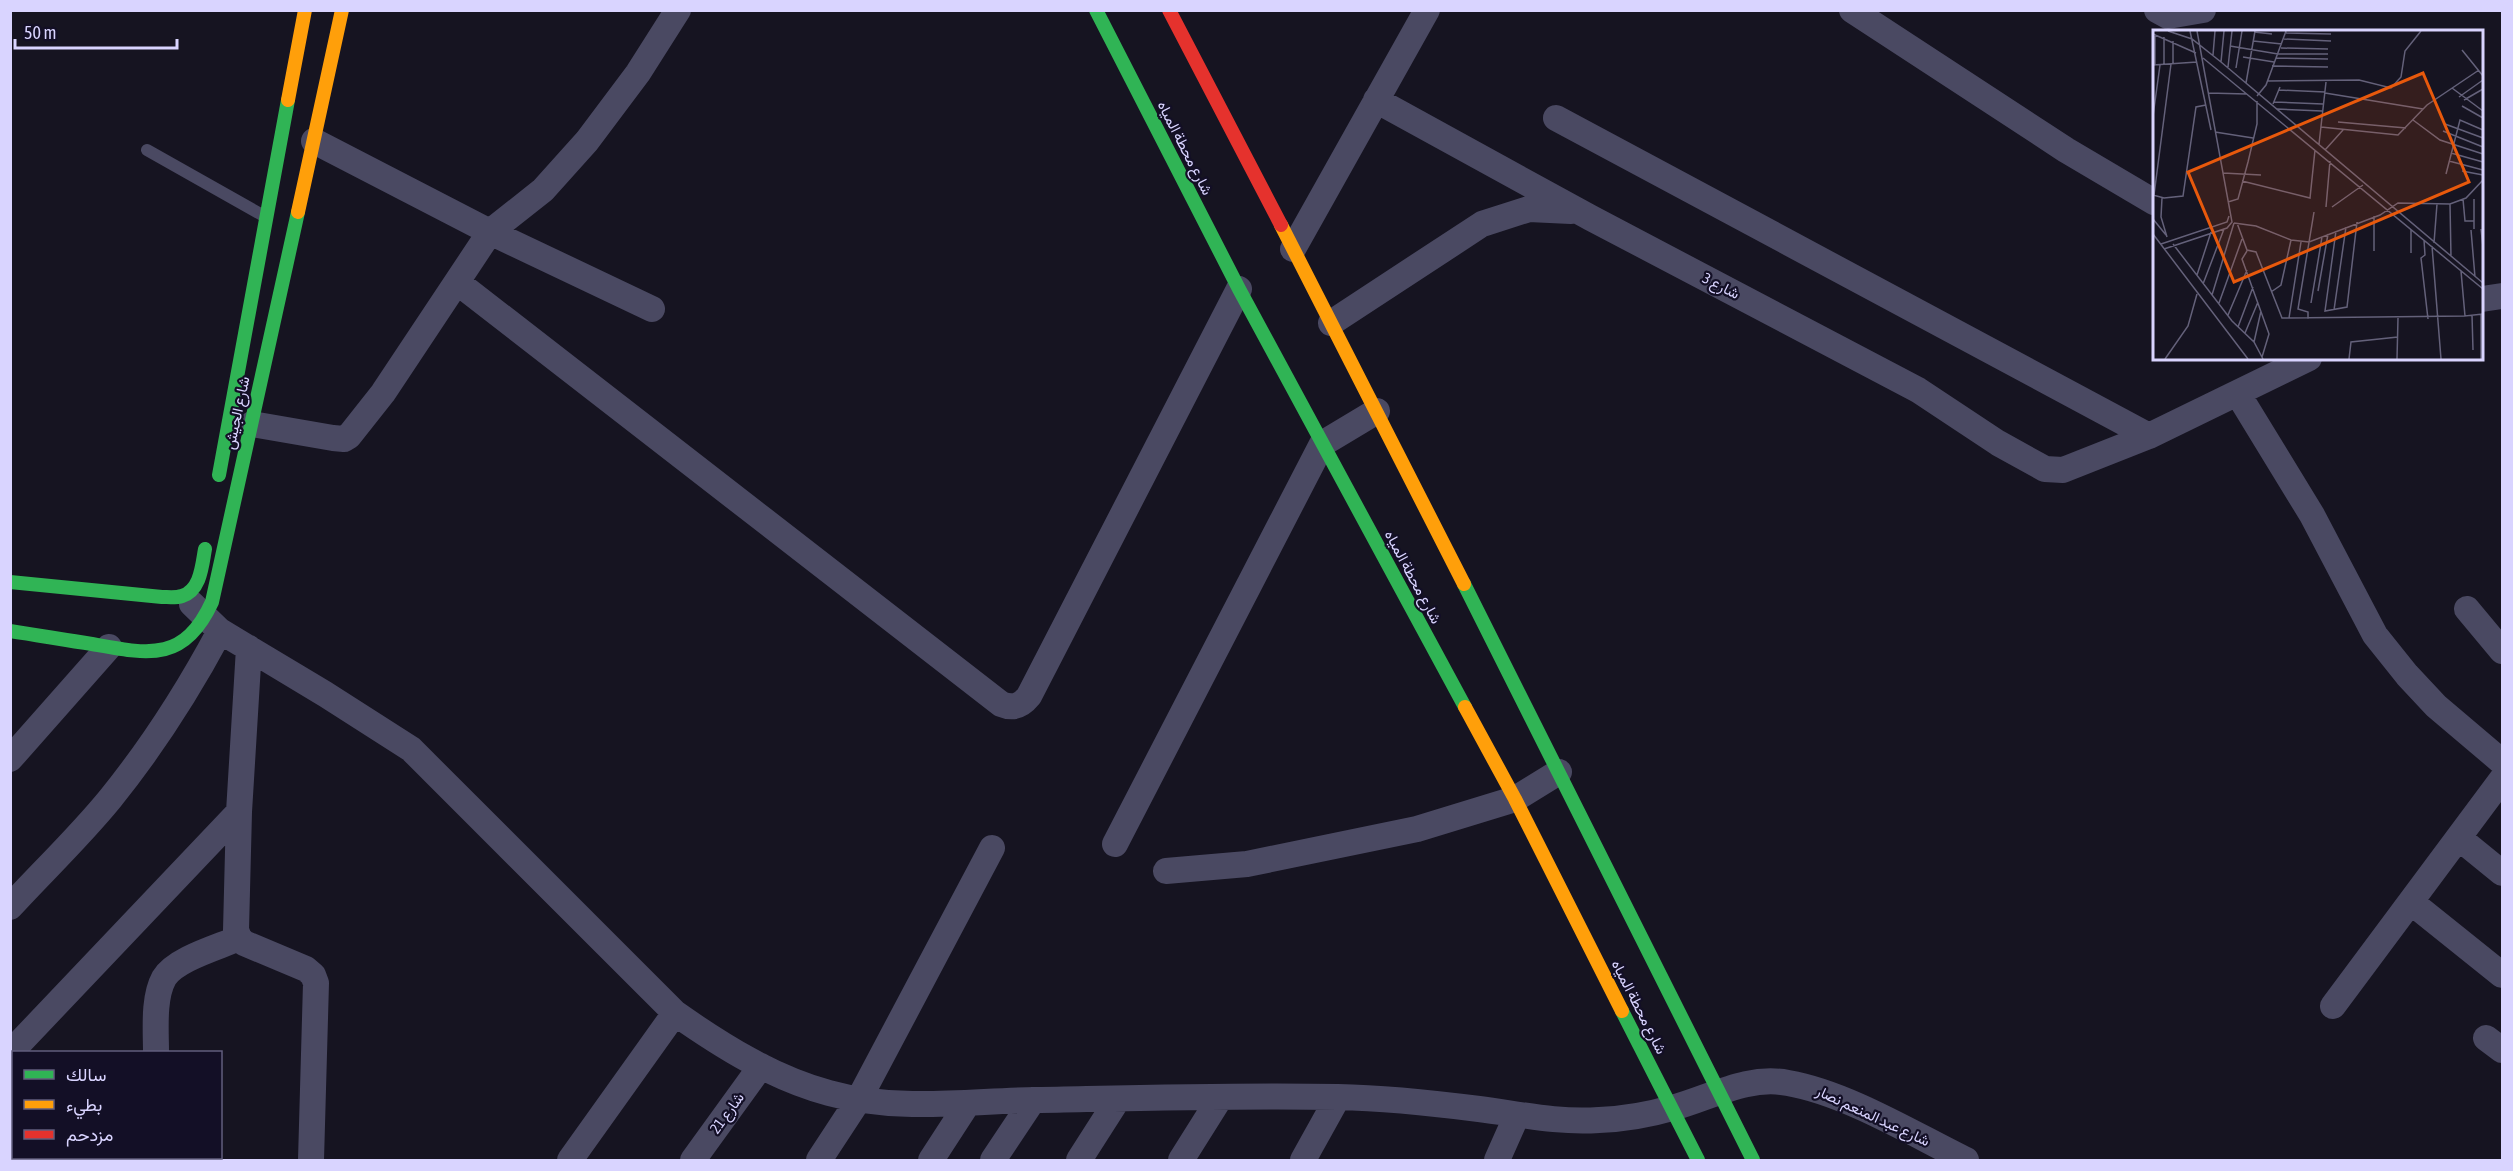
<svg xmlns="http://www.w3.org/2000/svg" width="2513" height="1171" font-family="'Asap Condensed',Vazirmatn,sans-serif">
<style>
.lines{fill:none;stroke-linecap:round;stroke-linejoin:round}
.lane{stroke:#4a4962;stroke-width:12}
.street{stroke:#4a4962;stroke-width:26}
.fast{stroke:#30b455;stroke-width:14}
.slow{stroke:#ff9f0a;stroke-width:14}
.jam{stroke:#e5322d;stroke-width:14}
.labels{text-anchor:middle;stroke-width:4.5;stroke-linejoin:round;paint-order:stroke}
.street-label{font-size:15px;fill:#d9d4ff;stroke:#130f26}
.inset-road{fill:none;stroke:#64617a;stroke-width:1.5}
.view{fill:#e8590c;fill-opacity:0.15;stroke:#e8590c;stroke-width:3}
.inset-edge{fill:none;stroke:#d9d4ff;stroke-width:3}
</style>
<rect width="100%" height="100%" fill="#161421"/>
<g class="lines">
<path class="lane" d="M147,150l117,66"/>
<path class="street" d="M1852,10l214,140 88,52
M2157,10l11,6 35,-6
M1376,100l215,118 327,172 80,53 47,26 18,1 86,-34 160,-78
M1556,118l593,318
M314,141l176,91 162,77
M1293,249l134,-239
M457,282l544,422c12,5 20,2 28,-8l210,-407
M2482,299l20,-3
M1331,323l151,-99 47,-15 42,2
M2238,394l74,121 63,120 32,40 29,31 66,56
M252,424l81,14 11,1 5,-3 34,-43 107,-161 53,-42 44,-49 51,-68 40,-63
M192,604l28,27 105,63 86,55 264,264c47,33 98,65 154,80 68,19 138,8 207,7 101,-2 202,-5 302,-3 48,1 94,6 141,12 40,5 79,14 120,11 25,-1 49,-5 73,-12 38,-10 75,-33 116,-25 58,10 125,51 178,77
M2467,609l35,42
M249,648l-10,164 -3,118 3,8 5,5 62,26 7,6 3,8 -5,177
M10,759l99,-112
M2459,838l43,35
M1115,844l207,-400 55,-33
M1166,871l81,-7 170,-35 98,-30 44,-27
M2411,902l91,73
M10,907c33,-36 69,-70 100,-108 42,-52 78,-108 110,-168
M2333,1006l169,-227
M2486,1038l16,12
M156,1052c0,-22 -3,-54 8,-74 11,-19 55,-31 75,-40
M10,1053l229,-241
M106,1160l3,-2
M151,1160v-2
M570,1160l105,-147
M693,1160l68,-94
M819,1160l40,-61 133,-251
M931,1160l37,-57
M993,1160l40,-60
M1079,1160l39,-61
M1181,1160l39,-62
M1303,1160l35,-63
M1497,1160l20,-45"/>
<path class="fast" d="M1096,10l143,279 226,418
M219,475l69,-375
M10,582l152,15c6,0 14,1 20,-1 19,-6 20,-31 23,-47
M1464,584l289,576
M10,631c27,4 55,9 82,13 56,10 92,19 120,-42l86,-390
M1622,1011l76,149"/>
<path class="slow" d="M288,100l17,-90
M298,212l44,-202
M1281,225l183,359
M1465,707l50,92 107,212"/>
<path class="jam" d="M1169,10l112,215"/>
</g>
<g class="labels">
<g class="street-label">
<text transform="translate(1185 148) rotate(63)" y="5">شارع محطة المياه</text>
<text transform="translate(1721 286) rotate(27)" y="5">شارع 3</text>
<text transform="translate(237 413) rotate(-78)" y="5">شارع الجيش</text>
<text transform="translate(1413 577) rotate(62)" y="5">شارع محطة المياه</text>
<text transform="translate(1639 1007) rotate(63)" y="5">شارع محطة المياه</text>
<text transform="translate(727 1113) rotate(-54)" y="5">شارع 21</text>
<text transform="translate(1873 1116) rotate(25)" y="5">شارع عبد المنعم نصار</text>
</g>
</g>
<g transform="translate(2153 30)">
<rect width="330" height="330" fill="#161421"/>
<path class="inset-road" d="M15,1l24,8 29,23 262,221M37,1l21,99M101,2l18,2M133,3l45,1M0,4l43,19M131,9l47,2M100,11l29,3M77,16l48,8M128,18l47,1M309,20l21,26M125,24h50M60,25l2,-24M90,27l31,5M50,28l280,231M123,28l52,1M68,32l3,-31M20,34v-23M0,35l44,-3M2,35v-31M11,35v-28M119,36l56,1M75,37l4,-36M83,38l6,-37M114,51l92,-1 32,8 10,-11 4,-26 16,-20M93,53l9,-52M299,58l31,23M126,60l46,2M55,63l39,1M172,63l98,16M104,66l9,-11 20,-54M306,67l24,-17M311,70l19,-11M121,72l49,2M120,74l7,-17M309,76l21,12M124,79l45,2M0,86l7,-51M260,90l27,20 43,14M185,92l68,6M292,94l38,14M168,97l77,8 29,-30 52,-35M290,101l40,16M62,102l38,6M166,114l7,-62M172,120l18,-20M298,123l32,9M296,131l34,9M309,141l21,4M70,143l38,2M293,144l14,-54 23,10M89,151l68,17 5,-48M0,165l11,3 19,-2 13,-89 10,-2M1,165l17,-131M9,168l-1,19 6,20M310,169l2,22h9M75,172l10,-3 10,-37 9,-38v-23M297,174l1,53M173,177l4,-46M179,177l31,-22M0,189l13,16M81,193l22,3 35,14 18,2 71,-27 18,-12 52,1 16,-6 17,-18M84,193l10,27 9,2 26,66 183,-2M258,199v24M321,199v-30M328,199l2,18M318,200l4,47M183,201l-11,80 22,-4 10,-85M0,204l95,125M271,210l1,15 -4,3 7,61M281,213l3,-39M8,214l66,-22 2,-6M20,214l59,77 22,21 9,17M279,216l9,113M11,219l63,-21 5,-6 -35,-191M94,221l-5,8 27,75 -7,23M221,221v-35M308,241l4,45 18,-2M44,245l14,-43M50,254l21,-55M165,261l10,-57M118,262l10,-7 10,-45M59,265l22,-72M66,273l23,-64M158,273l11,-66M181,280l12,-83M75,285l19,-45M319,285l1,35M328,285v44M136,288l12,-76M155,289v-7l-10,-3 16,-97M85,297l15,-40M92,303l13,-31M101,312l7,-31M12,329l23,-33 9,-32M196,329l2,-17 47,-5M244,329l1,-41"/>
<path class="view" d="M270,43l46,109 -235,100 -46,-110z"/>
<rect width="330" height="330" class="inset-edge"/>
</g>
<rect width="2513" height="1171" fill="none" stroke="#d9d4ff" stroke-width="24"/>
<rect x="12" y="1051" width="210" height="108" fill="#130f26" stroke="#625e7d" stroke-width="1.5"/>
<rect x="24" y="1070" width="30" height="9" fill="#30b455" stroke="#625e7d" stroke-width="1.5"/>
<text x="66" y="1081" font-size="18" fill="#d9d4ff">سالك</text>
<rect x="24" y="1100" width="30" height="9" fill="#ff9f0a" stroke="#625e7d" stroke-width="1.5"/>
<text x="66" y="1111" font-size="18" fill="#d9d4ff">بطيء</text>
<rect x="24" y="1130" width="30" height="9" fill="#e5322d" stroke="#625e7d" stroke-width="1.5"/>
<text x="66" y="1141" font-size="18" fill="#d9d4ff">مزدحم</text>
<path d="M15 39v9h162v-9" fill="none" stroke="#d9d4ff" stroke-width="3"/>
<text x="24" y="39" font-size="18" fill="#d9d4ff" stroke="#130f26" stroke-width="4.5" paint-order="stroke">50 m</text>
</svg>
